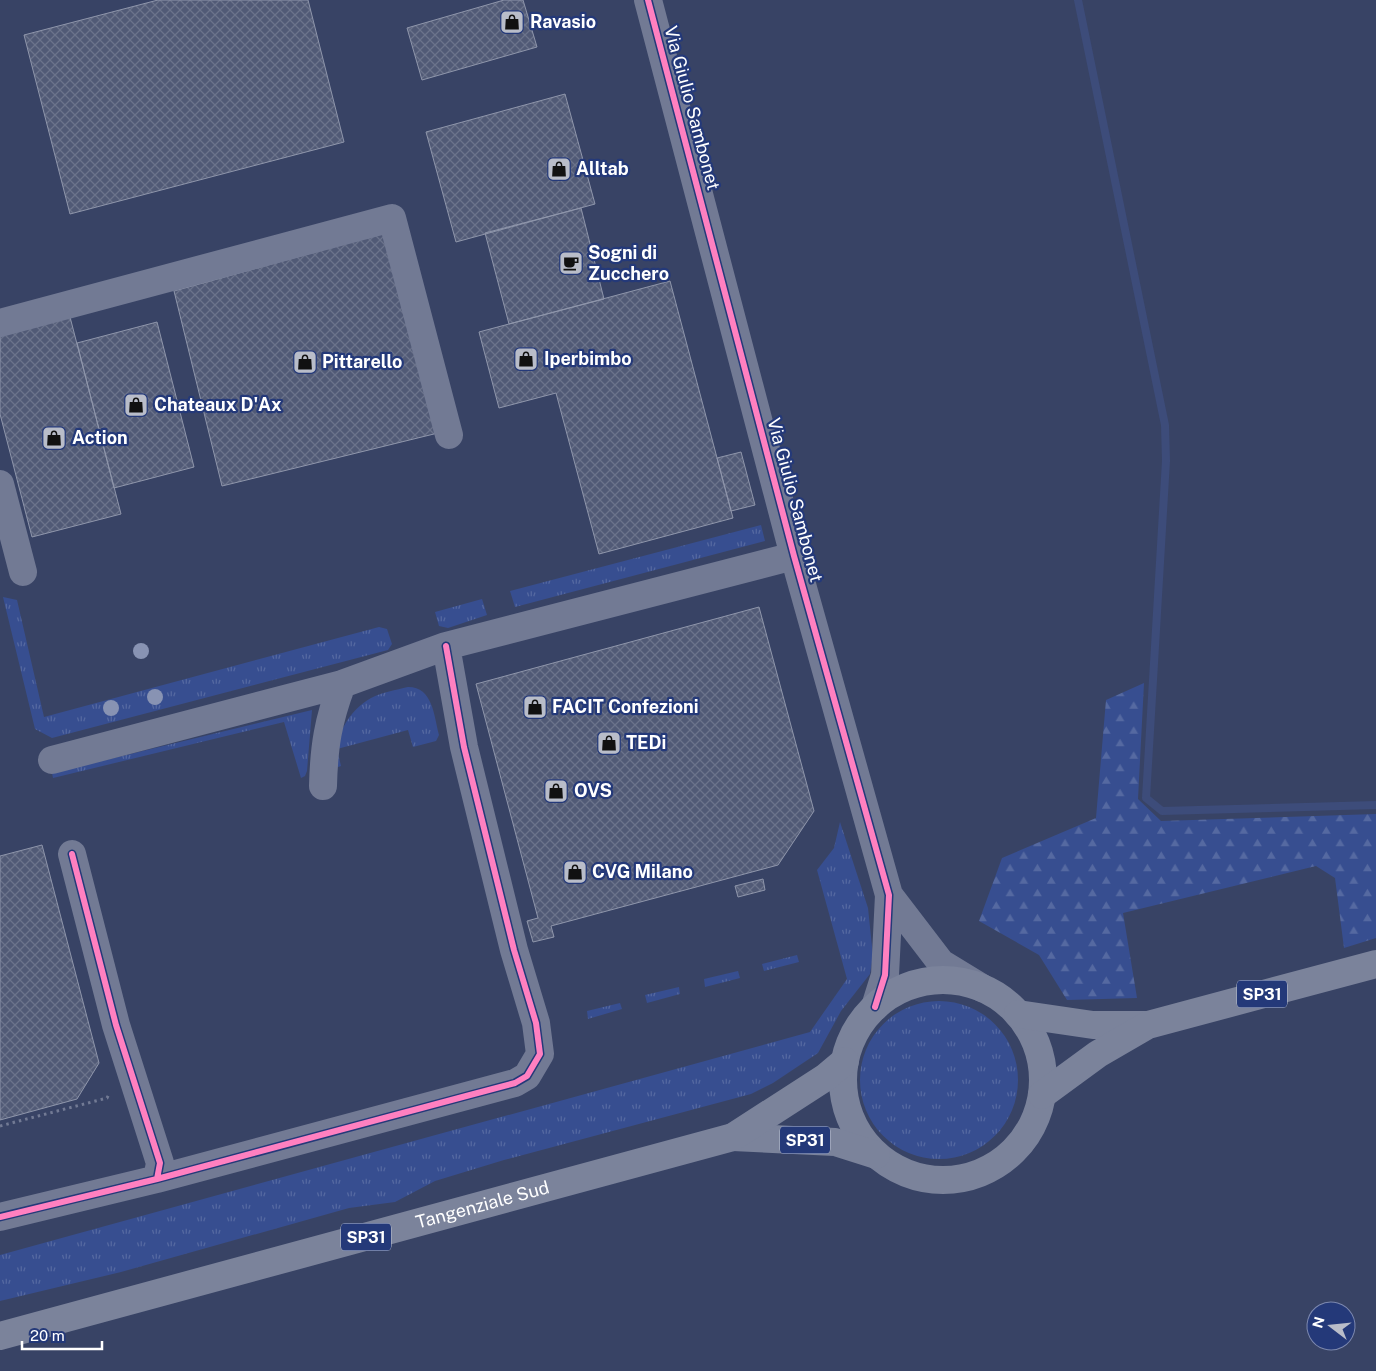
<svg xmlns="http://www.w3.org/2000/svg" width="1376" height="1371" font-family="'Public Sans',sans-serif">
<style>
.grass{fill:url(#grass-tufts)}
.forest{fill:url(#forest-firs)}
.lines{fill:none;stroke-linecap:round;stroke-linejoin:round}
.stream{stroke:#3d4c7a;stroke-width:8}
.building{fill:url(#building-cross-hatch);stroke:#8f96ab}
.path{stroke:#727a94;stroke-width:3;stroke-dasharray:2.5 4;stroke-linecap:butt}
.minor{stroke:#727a94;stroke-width:28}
.major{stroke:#7b839b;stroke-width:28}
.cycleway-casing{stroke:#243979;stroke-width:9}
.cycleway{stroke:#ff80c0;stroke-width:6}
.tree{fill:#8893b3}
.labels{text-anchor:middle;stroke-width:4.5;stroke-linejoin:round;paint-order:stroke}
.shield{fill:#243979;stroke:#bdc4d7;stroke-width:1}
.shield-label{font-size:16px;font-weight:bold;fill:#fff}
.poi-label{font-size:18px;font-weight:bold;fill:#fff;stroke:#243979;text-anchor:start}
.street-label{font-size:18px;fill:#fff;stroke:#243979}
</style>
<defs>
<pattern id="grass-tufts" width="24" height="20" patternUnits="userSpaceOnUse" patternTransform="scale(1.25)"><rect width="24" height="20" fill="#374e90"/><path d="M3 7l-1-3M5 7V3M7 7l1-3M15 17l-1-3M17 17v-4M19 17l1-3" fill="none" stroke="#5569a1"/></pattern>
<pattern id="forest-firs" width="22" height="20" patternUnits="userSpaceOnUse" patternTransform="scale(1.25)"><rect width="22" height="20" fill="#374e90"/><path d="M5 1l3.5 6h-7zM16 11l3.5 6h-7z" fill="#5569a1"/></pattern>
<pattern id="building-cross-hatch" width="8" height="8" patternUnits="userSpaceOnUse" patternTransform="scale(1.25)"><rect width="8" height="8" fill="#515a76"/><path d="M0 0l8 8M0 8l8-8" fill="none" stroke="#6b738b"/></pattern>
</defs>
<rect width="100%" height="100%" fill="#384365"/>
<path class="grass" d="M761,525l4,16 -250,66 -5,-16z
M3,597l14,3 27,117 335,-90 8,2 5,15 -4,6 -336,88 -17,-9z
M482,599l5,16 -39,13 -9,-2 -4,-14z
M408,687c25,0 26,29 31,48l-3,6 -23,6 -5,-17 -71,19 4,17 -6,2c-3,-26 12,-57 36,-70 11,-6 25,-8 37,-11z
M312,710l-5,61 -2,5 -4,2 -17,-56 -231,56 -1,-5z
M840,822l28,86 5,48 -3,18 -29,37 -23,42 -45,30 -22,11 -247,66 -69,21 -40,21 -46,6 -228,64 -121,29v-46l810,-223 37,-53 -30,-109 17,-22z
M797,955l2,7 -35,9 -2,-7z
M738,971l2,7 -35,9 -1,-8z
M679,987l1,7 -33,9 -2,-8z
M860 1080a79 79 0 1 1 158 0a79 79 0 1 1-158 0Z
M620,1003l2,6 -34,10 -1,-8z"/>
<path class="forest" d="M1144,683l-6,116 23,22 215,-7v124l-32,10 -9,-70 -19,-12 -193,47 14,85 -70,2 -28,-45 -60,-34 23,-63 94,-40 10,-118z"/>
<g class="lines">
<path class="stream" d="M1078,0l87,425 1,36 -20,337 16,13 214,-6"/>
</g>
<path class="building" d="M158,0h150l36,142 -274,72 -46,-179z
M504,0h19l14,47 -115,33 -15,-52z
M565,94l30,110 -139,38 -30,-110z
M581,208l23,91 -95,25 -24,-91z
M384,233l54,200 -216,53 -48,-195z
M670,281l63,237 -134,36 -43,-161 -57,15 -20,-76z
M70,317l51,197 -89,23 -32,-123v-79z
M157,322l37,145 -80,21 -37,-145z
M741,452l14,53 -24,6 -14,-53z
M759,607l55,204 -36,54 -227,61 3,11 -21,5 -6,-21 11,-3 -62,-234z
M42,845l57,218 -22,36 -77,21v-264z
M763,879l2,11 -27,7 -3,-11z"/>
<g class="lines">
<path class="path" d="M0,1126l107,-28 2,-4"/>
<path class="minor" d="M648,0l146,556 95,339 -4,80 -10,32
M0,323l392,-105 57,217
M0,484l23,88
M52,760l290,-76 104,-38 348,-90
M323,786c1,-40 5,-65 19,-102
M72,854l44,171 44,138 -3,16
M889,895l52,68 41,25
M0,1217l157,-38 313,-84 45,-12 12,-7 13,-22 -4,-31 -22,-73 -50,-203 -18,-101"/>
<g class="major">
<circle cx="943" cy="1080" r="100"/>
<path d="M1018,1014l75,11h54"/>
<path d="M1042,1095l56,-41 50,-29 228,-61"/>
<path d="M733,1137l102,5 41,13"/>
<path id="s1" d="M0,1336l733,-199 93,-60 19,-16"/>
</g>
<g class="cycleway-casing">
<path id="cycleway" d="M648,0l146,556 95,339 -4,80 -10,32
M72,854l44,171 44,138 -3,16
M0,1217l157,-38 313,-84 45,-12 12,-7 13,-22 -4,-31 -22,-73 -50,-203 -18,-101"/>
</g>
<use href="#cycleway" class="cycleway"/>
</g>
<g class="tree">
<circle cx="141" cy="651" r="8"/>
<circle cx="155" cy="697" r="8"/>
<circle cx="111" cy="708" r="8"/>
</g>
<defs>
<g id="shop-square" transform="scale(1.25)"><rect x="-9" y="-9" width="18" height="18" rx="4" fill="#b9bdc9" stroke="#243979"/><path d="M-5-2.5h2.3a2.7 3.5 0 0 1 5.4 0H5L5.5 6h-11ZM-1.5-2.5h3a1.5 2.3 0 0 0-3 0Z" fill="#111"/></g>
<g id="cafe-square" transform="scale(1.25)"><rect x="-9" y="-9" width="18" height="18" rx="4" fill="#b9bdc9" stroke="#243979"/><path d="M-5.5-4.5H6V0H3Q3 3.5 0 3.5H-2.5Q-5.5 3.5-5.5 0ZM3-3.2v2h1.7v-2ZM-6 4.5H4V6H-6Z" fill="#111"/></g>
</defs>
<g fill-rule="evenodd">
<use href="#shop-square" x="512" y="22"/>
<use href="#shop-square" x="559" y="169"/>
<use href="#cafe-square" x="571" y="263"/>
<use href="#shop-square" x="526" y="359"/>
<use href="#shop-square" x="305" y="362"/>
<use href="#shop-square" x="136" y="405"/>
<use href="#shop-square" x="54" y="438"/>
<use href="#shop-square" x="535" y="707"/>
<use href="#shop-square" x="609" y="743"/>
<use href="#shop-square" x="556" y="791"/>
<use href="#shop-square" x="575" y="872"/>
</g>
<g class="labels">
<g class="shield">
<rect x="1237" y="980.5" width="50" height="27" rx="4"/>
<rect x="780" y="1126.5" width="50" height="27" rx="4"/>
<rect x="341" y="1223.5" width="50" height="27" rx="4"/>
</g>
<g class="shield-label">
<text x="1262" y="1000">SP31</text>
<text x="805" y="1146">SP31</text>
<text x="366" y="1243">SP31</text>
</g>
<g class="poi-label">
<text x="530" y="28">Ravasio</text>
<text x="576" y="175">Alltab</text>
<text x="588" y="259">Sogni di<tspan x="588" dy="21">Zucchero</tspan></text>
<text x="544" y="365">Iperbimbo</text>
<text x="322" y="368">Pittarello</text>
<text x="154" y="411">Chateaux D'Ax</text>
<text x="72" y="444">Action</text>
<text x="552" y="713">FACIT Confezioni</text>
<text x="626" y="749">TEDi</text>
<text x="574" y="797">OVS</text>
<text x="592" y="878">CVG Milano</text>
</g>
<g class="street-label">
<text transform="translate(692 108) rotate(75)" y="6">Via Giulio Sambonet</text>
<text transform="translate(795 500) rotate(75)" y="6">Via Giulio Sambonet</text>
<text dy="6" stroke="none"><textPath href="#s1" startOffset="500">Tangenziale Sud</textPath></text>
</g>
</g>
<g transform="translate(1331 1326) rotate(286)"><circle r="24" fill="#243979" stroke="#7c88af"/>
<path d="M0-4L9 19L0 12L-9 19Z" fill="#b9bdc9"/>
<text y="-8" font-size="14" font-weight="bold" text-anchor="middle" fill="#ffffff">N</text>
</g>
<path d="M22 1341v8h80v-8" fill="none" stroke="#ffffff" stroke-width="2.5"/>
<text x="30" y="1341" font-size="15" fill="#ffffff" stroke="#243979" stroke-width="4" paint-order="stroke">20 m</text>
</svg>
